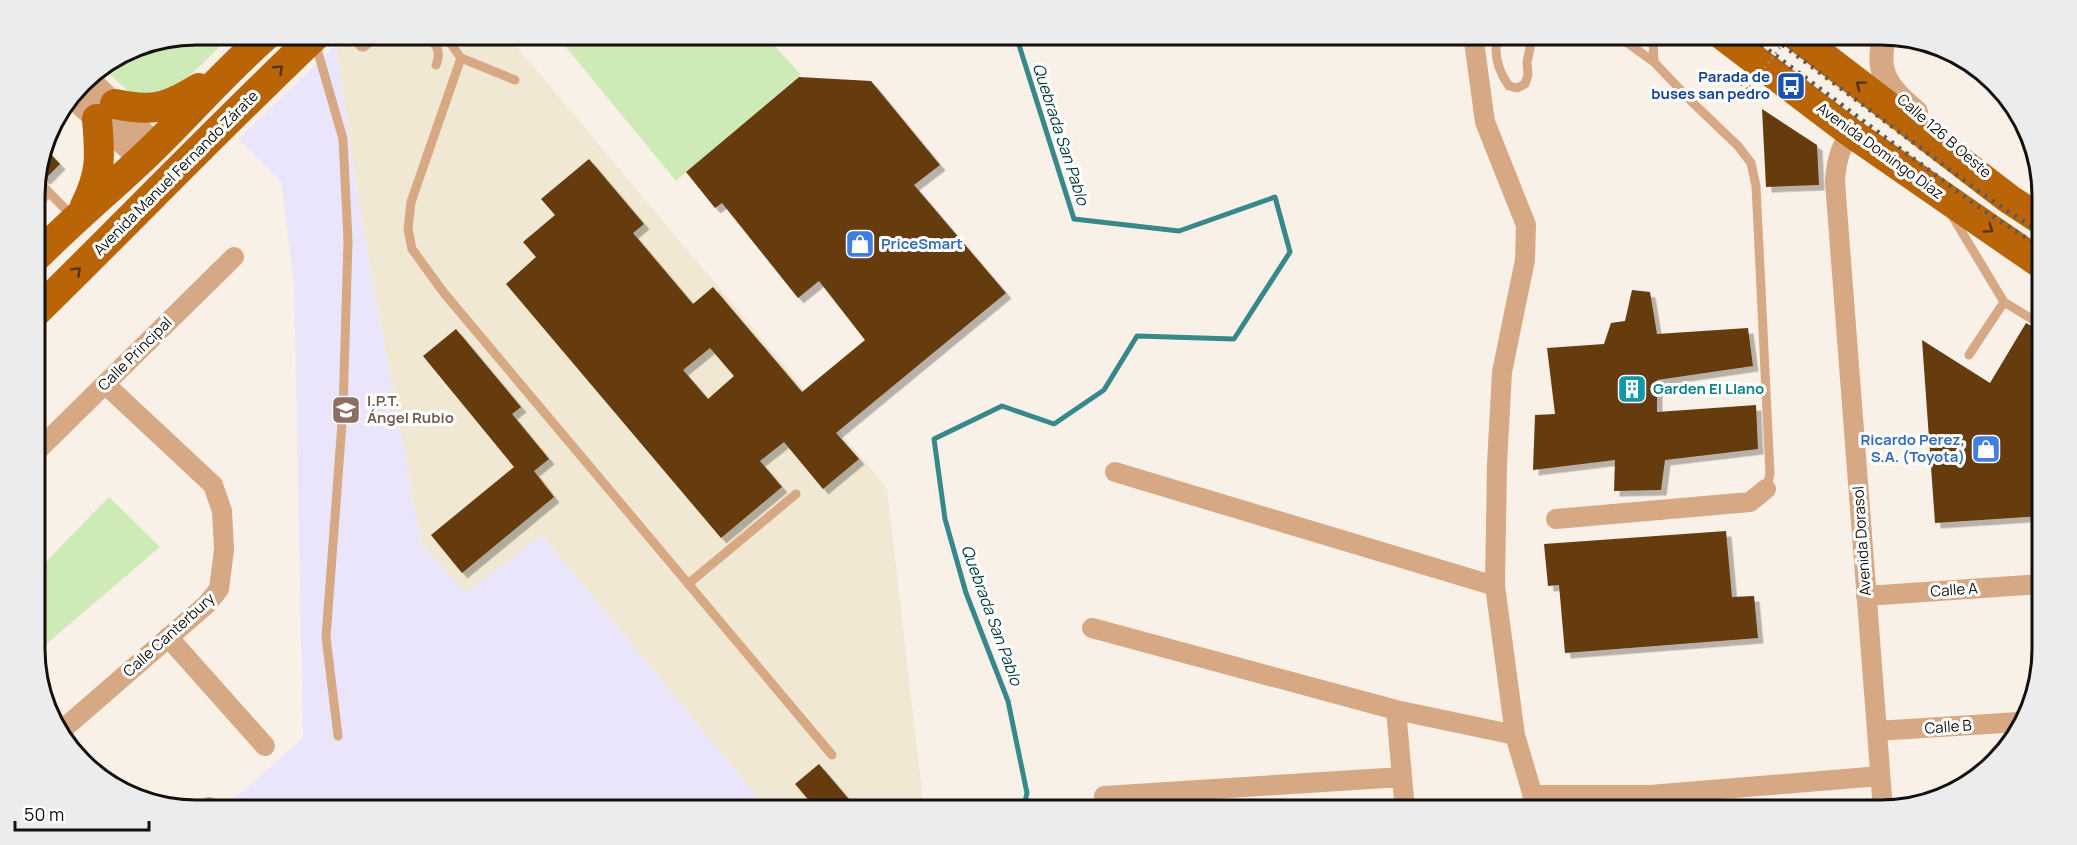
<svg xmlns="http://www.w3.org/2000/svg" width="2077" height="845" font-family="Manrope,sans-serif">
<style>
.industrial{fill:#f0e8d2}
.education{fill:#eae5fb}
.green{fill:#ceeab7}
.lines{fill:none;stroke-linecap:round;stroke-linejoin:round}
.stream{stroke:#36888a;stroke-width:5}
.building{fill:#663b0d;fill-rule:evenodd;filter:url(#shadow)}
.path{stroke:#958f88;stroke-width:3;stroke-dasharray:1.5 4.5;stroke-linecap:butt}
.service{stroke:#d7a884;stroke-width:9}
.minor{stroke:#d7a884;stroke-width:20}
.tertiary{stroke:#d7a884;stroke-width:24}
.primary{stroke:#b96507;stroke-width:30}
.rail{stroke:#605b56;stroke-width:4.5;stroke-dasharray:3 6;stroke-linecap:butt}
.path-bridge{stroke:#958f88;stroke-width:3;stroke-dasharray:1.5 4.5;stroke-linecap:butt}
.oneway{stroke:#55320b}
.labels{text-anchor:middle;stroke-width:6;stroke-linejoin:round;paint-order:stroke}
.transit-label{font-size:15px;font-weight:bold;fill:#164399;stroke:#fff;text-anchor:end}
.street-label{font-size:15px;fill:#13100d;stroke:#fff}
.shop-label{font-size:15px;font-weight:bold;fill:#366cbe;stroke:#fff;text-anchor:start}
.culture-label{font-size:15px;font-weight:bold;fill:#0d838f;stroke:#fff;text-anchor:start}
.education-label{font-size:15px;font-weight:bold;fill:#785e54;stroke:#fff;text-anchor:start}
.water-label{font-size:16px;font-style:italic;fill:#013b3c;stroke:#fff}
.rim{fill:none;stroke:#13100d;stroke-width:3}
</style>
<defs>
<filter id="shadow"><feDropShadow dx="5.5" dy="5.5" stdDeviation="0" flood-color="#0004"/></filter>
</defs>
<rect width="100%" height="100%" fill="#f9f1e7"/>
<path class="industrial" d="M347,35h160l380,453 37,322h-156l-226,-275 -76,59 -45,-51 -60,-327 -25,-171z"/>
<path class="education" d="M336,45l25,171 60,327 45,50 76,-58 226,275h-533l-6,-7 74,-65 -9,-453 -13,-103 -43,-43z"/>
<path class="green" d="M196,35h36l-52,50 -23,7 -25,3 -30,-28 33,-20z
M556,35h209l36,40 -125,106z
M109,497l51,50 -123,105v-81z"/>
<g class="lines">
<path class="stream" d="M1021,34l-2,11 55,174 105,12 96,-34 15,55 -56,87 -97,-3 -33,54 -50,34 -52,-18 -68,33 11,80 21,74 42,108 19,92 -4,17"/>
</g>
<path class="building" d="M799,77l72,4 69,84 -26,20 92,108 -170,140 23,26 -36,30 -39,-47 -24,19 22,26 -61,51 -215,-254 30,-27 -13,-15 32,-27 -14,-16 48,-40 55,65 -11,9 60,71 20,-17 89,105 63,-52 -46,-59 -21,17 -76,-95 -7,5 -29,-36zM710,348l24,28 -26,23 -25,-29z
M1762,109l55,36 2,40 -53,2z
M45,148l15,16 -15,15 -8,-3z
M1632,290l18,2 7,42 91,-6 5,38 -96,14v32l99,-7 2,44 -93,11 -4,30 -47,1 1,-31 -82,10 2,-55 20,-1 -8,-66 57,-4 7,-21 14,-2z
M2026,323l16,9v184l-107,7 -13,-183 68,43z
M456,329l65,78 -9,7 37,45 -15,12 20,26 -92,76 -31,-38 83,-68 -91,-111z
M1726,531l6,66 22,-1 4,42 -193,15 -6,-68 -11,1 -4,-42z
M819,764l34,40 -8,6h-28l-22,-26z"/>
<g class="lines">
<path class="path" d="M1739,78l-1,-1 -2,3 22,17 3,-5"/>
<path class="service" d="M349,34l12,13h3l16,-13
M427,34c9,11 15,17 9,31
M444,34l17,24 -50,144 -3,27 4,20 32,44 388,462
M1498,34c-5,19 0,37 11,52l8,2 8,-4 3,-9 -1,-13 6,-28
M1615,34l39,28 39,41 45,43 13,17 5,23 14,288 -4,15
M315,42l28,97 5,102 -5,169 -17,227 12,99
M461,58l54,22
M1654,62l-1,-22 3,-6
M39,182l34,35
M35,206l14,-13
M1951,214l53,88 38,23
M1969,355l35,-53
M688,584l108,-90"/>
<path class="minor" d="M1473,34l12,88 41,103 -1,35 -23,112 -5,92 -2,122 20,149 22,75
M1850,132c-10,17 -14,30 -15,50l48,628
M36,452l198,-195
M1115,472l380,114
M1556,519l194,-17 16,-13
M1866,596l176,-12
M1092,628l304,82 119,25
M168,637l97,109
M1396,710l9,100
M62,730l145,-126 12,-15 5,-39 -2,-39 -9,-26 -108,-101
M1877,731l142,-9
M1532,795h118l230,-19
M1104,796l297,-19
M205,810l4,-3"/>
<path class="tertiary" d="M1885,35c-11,37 3,54 31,77
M73,97l57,52 18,5 -4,-20 -57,-56"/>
<path class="primary" d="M1721,34l129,98 191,132
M1794,34l215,165 32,21
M115,104c37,8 52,4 84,-16
M85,206c17,-34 15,-50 12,-87
M35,258c36,-36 75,-69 111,-103 42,-40 78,-83 122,-121
M36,312c94,-92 185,-187 281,-278"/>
<path class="rail" d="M1747,34l230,172 64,42
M1768,34l213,159 60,40"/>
<path class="path-bridge" d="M1750,87l40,-53"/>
</g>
<defs><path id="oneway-chevron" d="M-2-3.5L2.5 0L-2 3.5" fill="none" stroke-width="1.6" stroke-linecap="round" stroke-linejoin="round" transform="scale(1.5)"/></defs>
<g class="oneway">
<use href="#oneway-chevron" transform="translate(279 69) rotate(-44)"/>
<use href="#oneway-chevron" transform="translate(1860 85) rotate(-143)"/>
<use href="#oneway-chevron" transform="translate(1989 229) rotate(35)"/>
<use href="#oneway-chevron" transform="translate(77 271) rotate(-44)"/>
</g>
<defs>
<g id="bus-square" transform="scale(1.5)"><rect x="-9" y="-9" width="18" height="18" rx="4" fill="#1a4fb4" stroke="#fff"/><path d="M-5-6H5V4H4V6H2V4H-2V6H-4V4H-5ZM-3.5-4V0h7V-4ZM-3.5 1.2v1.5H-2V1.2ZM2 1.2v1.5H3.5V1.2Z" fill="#fff"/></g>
<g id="shop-square" transform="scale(1.5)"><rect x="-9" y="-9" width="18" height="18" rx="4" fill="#3f7fe0" stroke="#fff"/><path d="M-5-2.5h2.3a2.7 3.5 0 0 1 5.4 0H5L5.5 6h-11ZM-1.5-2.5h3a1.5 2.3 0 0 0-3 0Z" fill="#fff"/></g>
<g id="building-square" transform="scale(1.5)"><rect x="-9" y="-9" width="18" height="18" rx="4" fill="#0f9aa8" stroke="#fff"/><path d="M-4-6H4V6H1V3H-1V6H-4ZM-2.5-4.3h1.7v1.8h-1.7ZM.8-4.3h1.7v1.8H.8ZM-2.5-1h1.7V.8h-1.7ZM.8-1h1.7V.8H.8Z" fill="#fff"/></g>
<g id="school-square" transform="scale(1.5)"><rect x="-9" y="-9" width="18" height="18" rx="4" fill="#8d6e63" stroke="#fff"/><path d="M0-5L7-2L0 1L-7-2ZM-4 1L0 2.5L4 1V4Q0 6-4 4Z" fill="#fff"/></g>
</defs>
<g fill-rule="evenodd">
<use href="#bus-square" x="1791" y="86"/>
<use href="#shop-square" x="860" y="244"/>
<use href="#building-square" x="1632" y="389"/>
<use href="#school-square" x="346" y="410"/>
<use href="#shop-square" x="1986" y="449"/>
</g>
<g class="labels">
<g class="transit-label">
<text x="1770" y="82">Parada de<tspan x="1770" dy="17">buses san pedro</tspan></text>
</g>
<g class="street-label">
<text transform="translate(1944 136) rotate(41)" y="5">Calle 126 B Oeste</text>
<text transform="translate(1880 151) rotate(36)" y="5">Avenida Domingo Díaz</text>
<text transform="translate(176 173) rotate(-45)" y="5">Avenida Manuel Fernando Zárate</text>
<text transform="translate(135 354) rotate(-45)" y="5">Calle Principal</text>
<text transform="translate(1862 541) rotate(-94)" y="5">Avenida Dorasol</text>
<text transform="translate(1954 590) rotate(-4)" y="5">Calle A</text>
<text transform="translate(169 635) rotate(-42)" y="5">Calle Canterbury</text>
<text transform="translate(1948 727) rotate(-4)" y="5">Calle B</text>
</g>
<g class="shop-label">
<text x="881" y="249">PriceSmart</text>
<text x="1965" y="445" text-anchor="end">Ricardo Perez,<tspan x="1965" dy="17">S.A. (Toyota)</tspan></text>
</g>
<g class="culture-label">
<text x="1653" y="394">Garden El Llano</text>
</g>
<g class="education-label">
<text x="367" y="406">I.P.T.<tspan x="367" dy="17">Ángel Rubio</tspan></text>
</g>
<g class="water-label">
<text transform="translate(1061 134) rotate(72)" y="6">Quebrada San Pablo</text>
<text transform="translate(992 615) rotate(70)" y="6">Quebrada San Pablo</text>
</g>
</g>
<path d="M0 0H2077V845H0ZM196 45H1881A151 151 0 0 1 2032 196V649A151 151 0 0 1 1881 800H196A151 151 0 0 1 45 649V196A151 151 0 0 1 196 45Z" fill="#ececec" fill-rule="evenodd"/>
<path class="rim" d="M196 45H1881A151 151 0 0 1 2032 196V649A151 151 0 0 1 1881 800H196A151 151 0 0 1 45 649V196A151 151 0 0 1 196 45Z"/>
<path d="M15 821v9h134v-9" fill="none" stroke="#13100d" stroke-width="3"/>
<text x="24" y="821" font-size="18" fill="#13100d" stroke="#ffffff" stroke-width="4.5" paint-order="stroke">50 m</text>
</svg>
